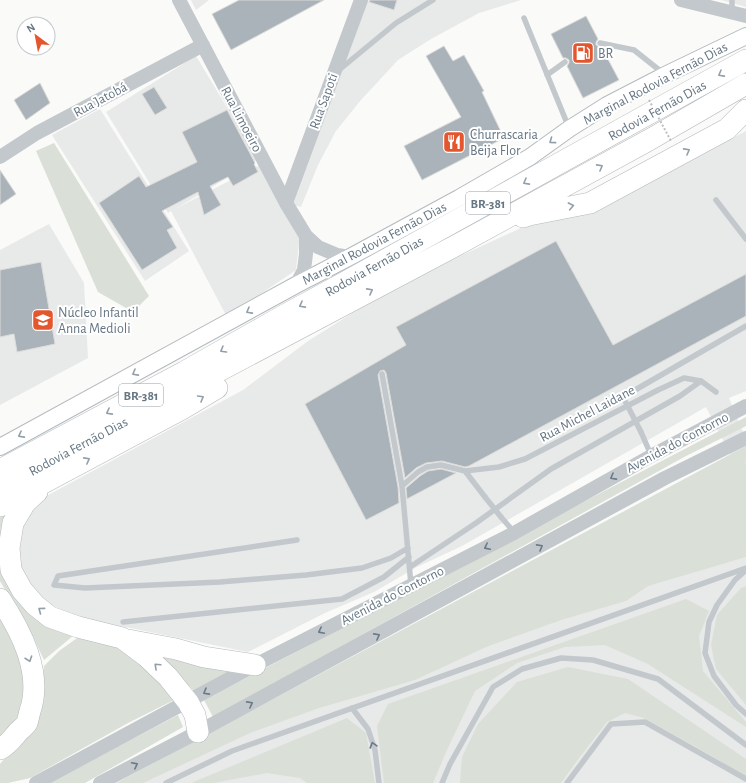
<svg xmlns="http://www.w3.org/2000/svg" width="746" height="783" font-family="'Alegreya Sans',sans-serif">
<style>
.built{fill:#e8e9e9}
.green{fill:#dadfd7}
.building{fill:#aab3b9;stroke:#dcdcda}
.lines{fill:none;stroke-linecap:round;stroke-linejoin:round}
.secondary-casing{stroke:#b3babf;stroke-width:18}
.motorway-casing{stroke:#b4b9bd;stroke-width:22}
.service{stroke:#c3c8cc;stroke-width:5.5}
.tertiary{stroke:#c3c8cc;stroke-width:14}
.secondary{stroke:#fff;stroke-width:16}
.motorway{stroke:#fff;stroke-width:21}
.path-bridge{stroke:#bbbfc2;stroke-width:2;stroke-dasharray:2 2;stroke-linecap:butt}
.service-bridge{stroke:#c3c8cc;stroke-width:5.5}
.oneway{stroke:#939fa8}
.oneway2{stroke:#6a7a87}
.labels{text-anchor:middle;stroke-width:4;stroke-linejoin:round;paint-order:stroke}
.shield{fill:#fff;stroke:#939fa8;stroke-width:1}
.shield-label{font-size:13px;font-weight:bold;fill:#657683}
.poi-label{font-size:14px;fill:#657683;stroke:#fff;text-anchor:start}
.street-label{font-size:14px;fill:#657683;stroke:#fff}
</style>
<rect width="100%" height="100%" fill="#fafaf8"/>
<path class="built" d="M191,0h18l-13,10z
M368,0h153l-42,13 -48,26 -33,21 -37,40 -25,31 -18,34 -17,42 -8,-2z
M721,0h25v7z
M196,56l62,103 -81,49 83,-43 40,70 -4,35 -69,47 -56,-106 -3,2 -62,-101z
M100,109l89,142 -44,30 -93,-146z
M746,131v260l-17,7 17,41v344h-624l610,-325 -26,-51 -244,139 -45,21 -43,25 -49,21 -77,39 -167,-34 -39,-17 -20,-25 -5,-28 5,-19 17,-29 204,-110 65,-49 89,-56 137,-63 49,-8z
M49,224l35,59 4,75 -88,47v-155z"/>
<path class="green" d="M54,143l95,153 -16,16 -35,-20 -62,-141z
M746,417v9l-60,30 -473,261 -9,-17z
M746,446v15l-1,1 1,2v93l-98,29 -22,15 -65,19 -75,27 -71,33 -96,28 -69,25 -107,50h-27z
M14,510l-13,45 73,80 -30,25 -12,-25 -32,-54v-64z
M746,586v119l-30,-36 -5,-24 6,-30 24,-27z
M686,599l23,12 -10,25 4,35 43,51v5l-98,-63 -43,-19 -40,2 -48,16 -42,28 -29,61 -13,31h-49l-7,-57 11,-22z
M0,608l27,61 -2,36 -10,25 -15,9z
M80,636c8,2 18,3 27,6 28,10 49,35 67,58l-46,23 -98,55 -22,5h-8v-19l38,-46 6,-52 15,-15z
M156,653l76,17 -37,22z
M568,667l60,12 118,80v17l-9,-4 -25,-16 -68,-38 -19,-5 -18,9 -28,36 -18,25h-101l2,-26 16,-33 39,-42z
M178,715l5,12 -98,56h-36z
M347,718l19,15 9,50h-68l-7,-5 -33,-5 -54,10h-22z"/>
<path class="building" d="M239,0h85l-93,50 -19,-36z
M370,0h27l-3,10 -25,-8z
M586,16l12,23 -2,3v3l6,3 17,32 -36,18 -16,-32 2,-3v-3l-3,-2h-3l-12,-24z
M444,46l9,15 11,-6 20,36 -2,1 22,46 -82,42 -18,-34 57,-29 -35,-61z
M40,83l10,20 -24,17 -12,-20z
M154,87l13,21 -12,7 -13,-21z
M227,110l28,53 -1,1 4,8 -25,14 -5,-9 -18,9 11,19 -17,10 -6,-23 -36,19 11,16 -6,3 10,18 -35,22 -43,-67 40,-27 7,11 51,-25 -15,-30z
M0,170l16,24 -16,11z
M556,241l57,104 133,-71v42l-277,150 -4,1 -23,-6 -16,2 -10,5 -11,10 -19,-105 -2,-3 -4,1 -2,4 20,112 1,16 -33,17 -61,-116 101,-59 -10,-18z
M41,262l14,82 -38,8 -3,-18 -14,3v-67z
M441,469l15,4 -49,26 -1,-11 14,-12 8,-5z"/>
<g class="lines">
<g class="secondary-casing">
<path id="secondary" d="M0,447l296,-162 54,-28 109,-59 71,-41 39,-28 38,-24 58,-30 81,-39"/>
</g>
<g class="motorway-casing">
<path id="motorway" d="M523,217l6,-2 61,-12 137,-74 19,-19
M0,470l184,-98 97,-55 57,-31 408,-226
M0,487l455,-241 194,-106 97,-56
M37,492l-12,11 -12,20 -4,25 2,22 11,20 13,15 15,12 28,10 44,11 24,18 22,21 20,25 7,13 3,17
M0,506l182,-97 35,-21
M0,599c21,32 43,74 30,112 -1,4 -2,9 -3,12 -2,3 -6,6 -9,9 -6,7 -10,13 -18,17
M128,640l48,9 28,8 51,8"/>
</g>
<path class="service" d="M732,0v13
M524,18l45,110
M600,43l34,7 29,23
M339,70l57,-47 37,-23
M547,75l18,-13
M716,200l30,39
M382,374l20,112
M623,397l123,-71
M641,432l10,23
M465,471l34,-4 26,-8 133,-69 26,-12 17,3 15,11
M501,517l13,15
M297,540l-239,36 -4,9 31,3 135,-6 86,-7 56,-7 29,-10 17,-10
M410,567l66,-44 75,-54 129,-73 21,-15
M746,570l-11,10 -18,25 -8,17 -4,31 9,23 22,29 10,9
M411,585l-9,-99 16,-14 9,-5 14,-2 24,6 20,26
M123,622l219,-23 42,-22 25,-20
M352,708l16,21 7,21 4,33
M166,783l66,-32 514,-183
M442,783l8,-19 43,-77 29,-18 39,-11 32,2 65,19 88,66
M567,783l44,-59 34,-2 101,57"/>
<path class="tertiary" d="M179,0l107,203 20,33 12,11 19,8 13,2
M681,0l65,16
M0,157l37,-24 166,-88
M286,203l75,-203
M296,285l8,-15 2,-16v-18
M36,783l219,-118 259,-132 137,-77 95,-50
M100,783l98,-51 467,-254 81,-40"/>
<use href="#secondary" class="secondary"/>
<use href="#motorway" class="motorway"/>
<path class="path-bridge" d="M649,100l22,41"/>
<path class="service-bridge" d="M623,397l18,35
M485,497l16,20"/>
</g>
<defs><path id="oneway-chevron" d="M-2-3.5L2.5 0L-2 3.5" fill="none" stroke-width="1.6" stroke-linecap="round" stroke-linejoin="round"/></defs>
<g class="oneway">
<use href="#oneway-chevron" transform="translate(721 74) rotate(151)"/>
<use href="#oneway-chevron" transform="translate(552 141) rotate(144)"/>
<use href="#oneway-chevron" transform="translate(687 151) rotate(-29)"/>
<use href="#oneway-chevron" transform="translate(600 167) rotate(-29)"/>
<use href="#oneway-chevron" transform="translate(526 182) rotate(151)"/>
<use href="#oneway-chevron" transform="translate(571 206) rotate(-11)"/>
<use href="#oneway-chevron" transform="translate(370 291) rotate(-28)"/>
<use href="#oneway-chevron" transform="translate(302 305) rotate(152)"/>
<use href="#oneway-chevron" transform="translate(249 311) rotate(151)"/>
<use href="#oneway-chevron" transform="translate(223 350) rotate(150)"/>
<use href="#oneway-chevron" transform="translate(135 373) rotate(151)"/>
<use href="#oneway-chevron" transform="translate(201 398) rotate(-30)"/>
<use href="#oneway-chevron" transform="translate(109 412) rotate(152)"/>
<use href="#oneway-chevron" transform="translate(21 435) rotate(152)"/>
<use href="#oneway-chevron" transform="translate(87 460) rotate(-28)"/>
<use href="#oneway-chevron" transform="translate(41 610) rotate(-143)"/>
<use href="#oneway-chevron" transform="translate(29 659) rotate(71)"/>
<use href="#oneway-chevron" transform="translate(157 666) rotate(-137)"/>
</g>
<g class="oneway2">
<use href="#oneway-chevron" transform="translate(613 477) rotate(151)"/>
<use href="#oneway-chevron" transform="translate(487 547) rotate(153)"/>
<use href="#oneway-chevron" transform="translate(540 547) rotate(-29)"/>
<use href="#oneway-chevron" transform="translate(321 631) rotate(153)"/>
<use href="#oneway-chevron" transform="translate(377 636) rotate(-28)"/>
<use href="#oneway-chevron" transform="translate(206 692) rotate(151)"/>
<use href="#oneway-chevron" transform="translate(250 704) rotate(-28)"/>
<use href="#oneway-chevron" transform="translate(373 745) rotate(-106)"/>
<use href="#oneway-chevron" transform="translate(135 765) rotate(-27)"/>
</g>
<defs>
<g id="fuel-square" transform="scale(1.15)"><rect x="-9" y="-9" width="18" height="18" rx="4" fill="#e4572e" stroke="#fff"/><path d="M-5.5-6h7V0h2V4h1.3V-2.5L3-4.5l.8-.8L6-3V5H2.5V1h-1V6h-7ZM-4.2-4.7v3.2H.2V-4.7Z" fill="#fff"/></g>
<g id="restaurant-square" transform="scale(1.15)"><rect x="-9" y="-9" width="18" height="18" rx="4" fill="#e4572e" stroke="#fff"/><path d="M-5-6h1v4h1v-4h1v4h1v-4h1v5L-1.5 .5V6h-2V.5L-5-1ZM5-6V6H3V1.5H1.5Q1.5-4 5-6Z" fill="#fff"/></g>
<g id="school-square" transform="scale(1.15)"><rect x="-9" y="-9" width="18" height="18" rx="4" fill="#e4572e" stroke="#fff"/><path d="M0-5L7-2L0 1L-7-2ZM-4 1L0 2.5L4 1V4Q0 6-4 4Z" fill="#fff"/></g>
</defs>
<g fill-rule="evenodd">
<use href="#fuel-square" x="583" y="53"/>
<use href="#restaurant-square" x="454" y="142"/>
<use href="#school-square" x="43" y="320"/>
</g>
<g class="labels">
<g class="shield">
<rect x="466" y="192" width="44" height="22" rx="3"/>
<rect x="119" y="384" width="44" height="22" rx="3"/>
</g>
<g class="shield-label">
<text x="488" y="208">BR-381</text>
<text x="141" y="400">BR-381</text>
</g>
<g class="poi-label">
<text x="598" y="58">BR</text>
<text x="470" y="139">Churrascaria<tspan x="470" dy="16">Beija Flor</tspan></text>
<text x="58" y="317">Núcleo Infantil<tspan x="58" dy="16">Anna Medioli</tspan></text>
</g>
<g class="street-label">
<text transform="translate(655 83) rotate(-28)" y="5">Marginal Rodovia Fernão Dias</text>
<text transform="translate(100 99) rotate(-28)" y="5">Rua Jatobá</text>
<text transform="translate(323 101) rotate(-70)" y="5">Rua Sapoti</text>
<text transform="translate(657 110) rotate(-29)" y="5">Rodovia Fernão Dias</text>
<text transform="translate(242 119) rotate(62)" y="5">Rua Limoeiro</text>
<text transform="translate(374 243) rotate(-28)" y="5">Marginal Rodovia Fernão Dias</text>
<text transform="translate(374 266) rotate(-29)" y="5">Rodovia Fernão Dias</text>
<text transform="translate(587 413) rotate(-28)" y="5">Rua Michel Laidane</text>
<text transform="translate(677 442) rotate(-28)" y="5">Avenida do Contorno</text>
<text transform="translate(78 446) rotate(-28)" y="5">Rodovia Fernão Dias</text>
<text transform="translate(392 595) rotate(-27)" y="5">Avenida do Contorno</text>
</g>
</g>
<g transform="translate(36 36) rotate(328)"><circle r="19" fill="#ffffff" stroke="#c1c8cd"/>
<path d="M0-3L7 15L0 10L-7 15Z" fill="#e4572e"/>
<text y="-6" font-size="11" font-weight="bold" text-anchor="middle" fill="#657683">N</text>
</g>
</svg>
